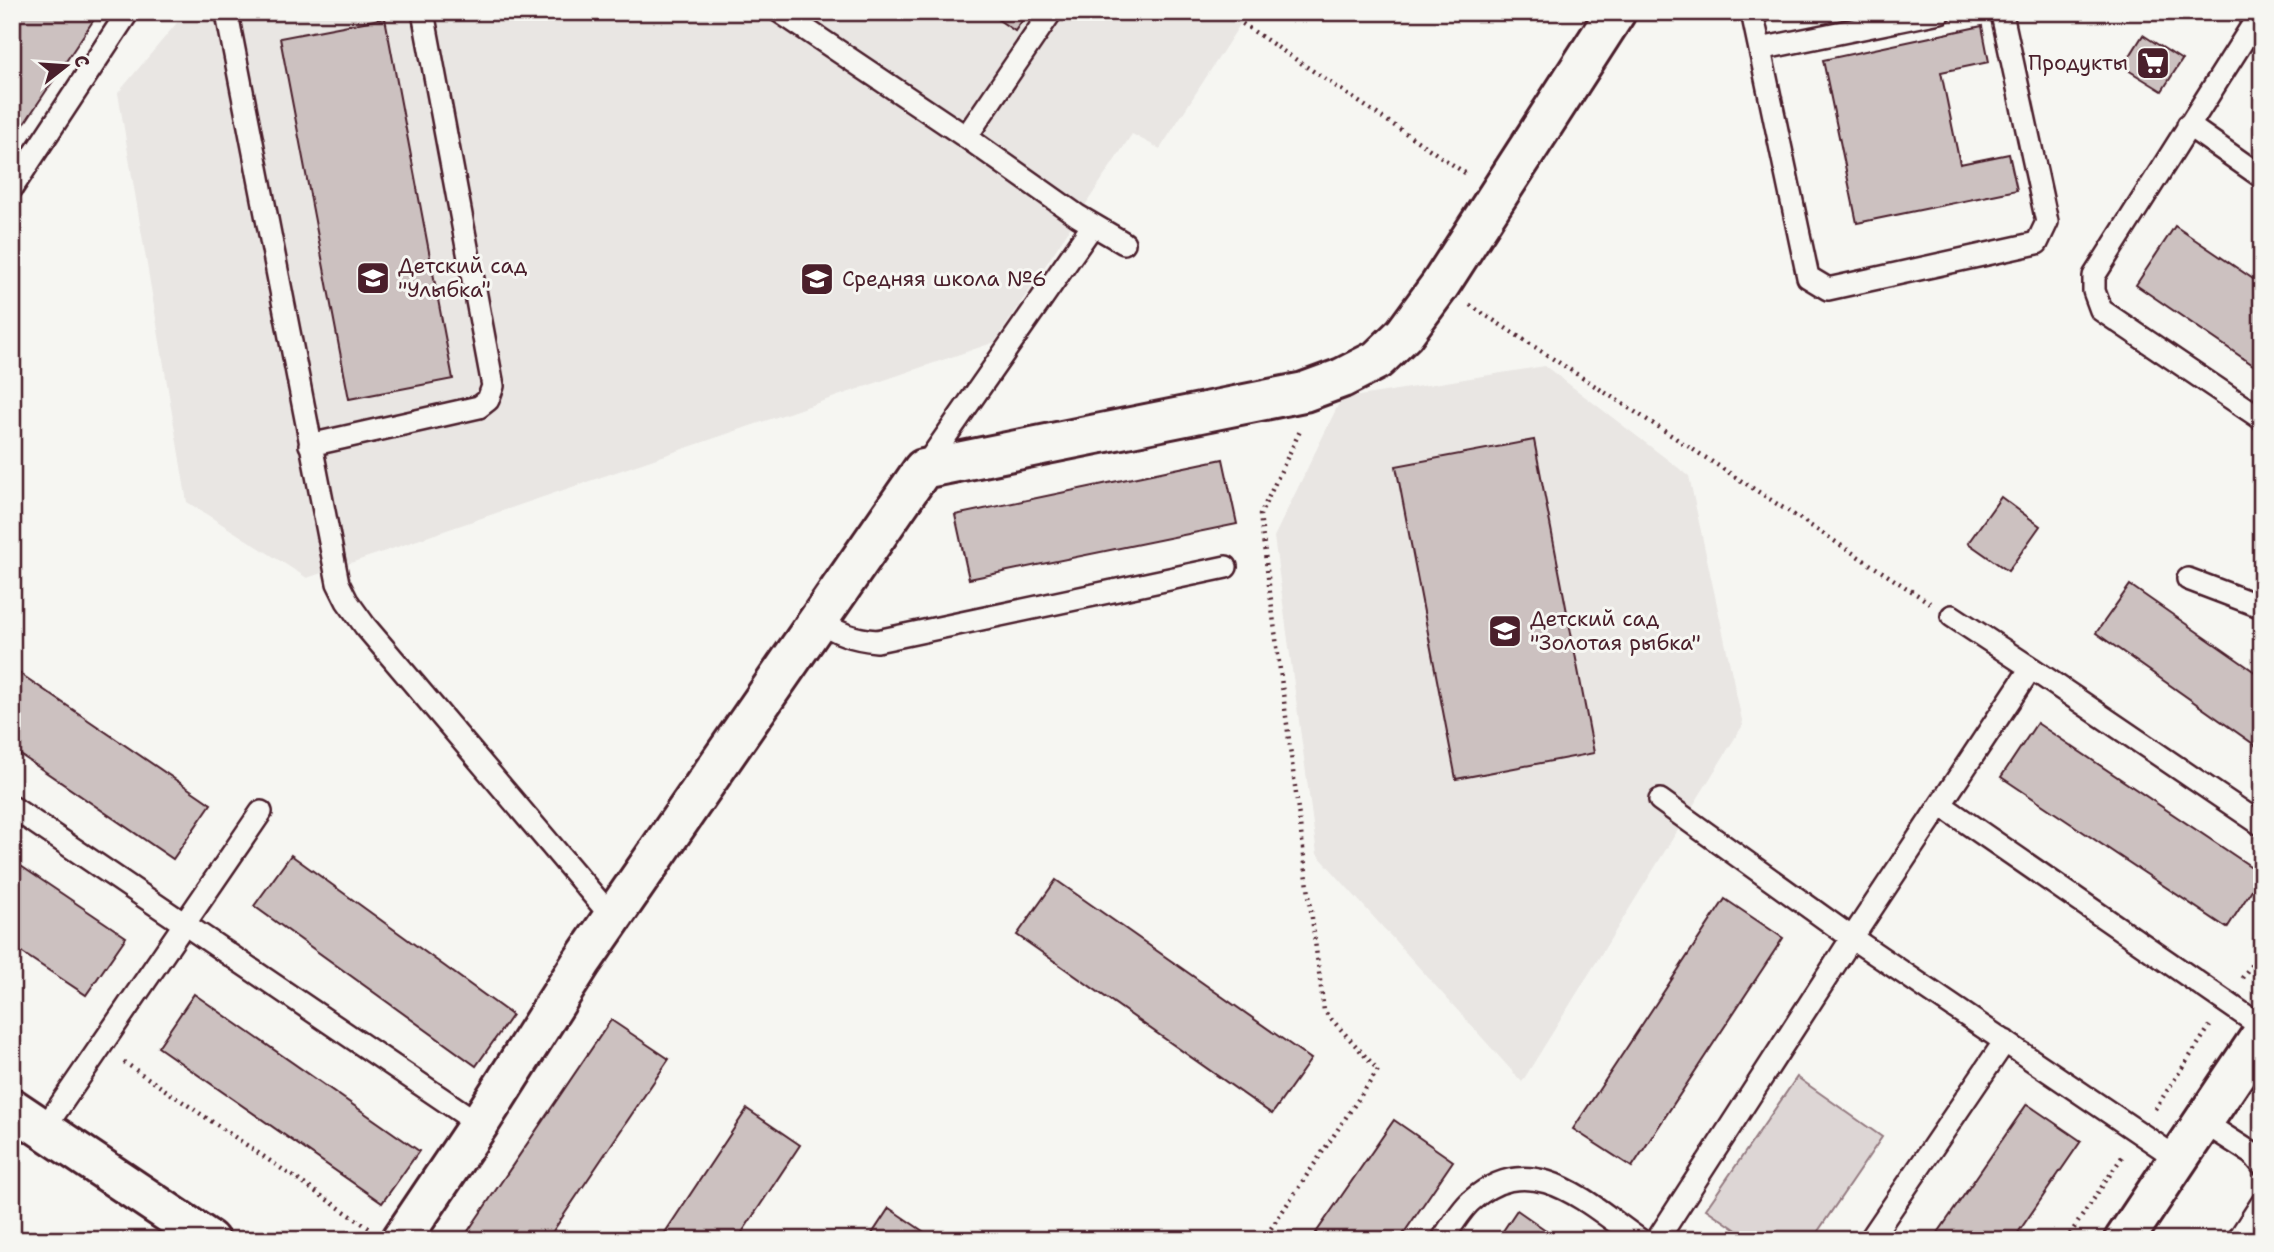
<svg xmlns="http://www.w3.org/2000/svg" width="2274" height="1252" font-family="'Shantell Sans',sans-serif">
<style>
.built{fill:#e9e6e3}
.green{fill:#ddd6d5;stroke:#947a80;stroke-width:2}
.building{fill:#ccc1c0;stroke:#4a1f2b;stroke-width:2}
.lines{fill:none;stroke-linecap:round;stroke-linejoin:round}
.lane-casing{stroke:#4a1f2b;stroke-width:26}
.street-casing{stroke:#4a1f2b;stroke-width:44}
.secondary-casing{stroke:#4a1f2b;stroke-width:44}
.path{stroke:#4a1f2b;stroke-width:4.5;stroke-dasharray:2 5;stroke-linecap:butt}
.lane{stroke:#f6f6f2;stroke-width:21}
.street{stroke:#f6f6f2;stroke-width:38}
.secondary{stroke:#f6f6f2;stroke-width:38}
.labels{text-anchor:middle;stroke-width:6;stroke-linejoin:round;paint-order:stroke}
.poi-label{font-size:21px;fill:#4a1f2b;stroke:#f6f6f2;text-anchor:start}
</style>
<rect width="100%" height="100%" fill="#f6f6f2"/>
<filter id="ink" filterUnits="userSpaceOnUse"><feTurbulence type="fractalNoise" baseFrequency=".0143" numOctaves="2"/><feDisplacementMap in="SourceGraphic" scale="14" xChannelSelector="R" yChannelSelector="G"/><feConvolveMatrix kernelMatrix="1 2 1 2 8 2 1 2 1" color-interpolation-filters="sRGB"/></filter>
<g filter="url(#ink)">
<path class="built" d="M186,12h1062l-88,137 -28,-15 -137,208 -688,236 -120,-76 -69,-409z
M1545,366l144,110 54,249 -221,357 -205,-228 -43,-317 67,-138z"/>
<path class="green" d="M1797,1077l85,60 -70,103h-61l-45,-31z"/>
<path class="building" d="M12,12h87l-87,130z
M987,12h41l-13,19z
M385,18l68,361 -104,20 -69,-361z
M1982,26l7,36 -48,10 19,92 49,-10 8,36 -160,33 -34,-163z
M2143,35l39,25 -20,31 -39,-24z
M2175,226l87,59v86l-126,-86z
M1534,440l60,313 -138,26 -60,-313z
M1223,459l14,65 -268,55 -14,-64z
M2001,497l39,29 -32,45 -40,-28z
M2130,585l132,92v73l-166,-117z
M12,668l199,136 -38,55 -161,-110z
M2037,723l225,151 -35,54 -226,-151z
M291,855l221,160 -36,51 -222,-160z
M12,860l114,77 -40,58 -74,-49z
M1056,880l255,179 -39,55 -255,-179z
M1725,899l58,39 -151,229 -59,-38z
M194,994l225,157 -37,52 -224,-156z
M611,1020l58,39 -122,181h-85z
M2027,1104l54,37 -68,99h-80z
M747,1109l53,36 -63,95h-77z
M1394,1120l59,41 -54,79h-88z
M889,1208l47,32h-68z
M1517,1210l43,30h-63z"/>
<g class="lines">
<g class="lane-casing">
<path id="lane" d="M229,12l-1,7 110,564 9,18 18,25 247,291
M780,12l186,125 112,79 46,27
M1752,12l56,265 20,12 209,-46 10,-21 -45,-208 -3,-2
M2261,12l-167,264v15l7,19 161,109
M1760,49l180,-37
M2188,125l74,52
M966,137l85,-125
M12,188l116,-176
M310,445l169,-38 9,-7 5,-14 -70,-374
M923,469l170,-244
M2188,579l74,28
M1952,616l79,52
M818,620c19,13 35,19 59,21l349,-74
M1660,800l192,138 326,221
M1941,805l321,222
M12,807l467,317
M2203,1122l50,32 9,11
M44,1129l217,-317
M1442,1240c9,-13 18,-29 29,-39 61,-55 117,3 169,39
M1657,1240l195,-302 179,-270 231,157
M1870,1240l135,-199
M2238,1240l24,-37"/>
</g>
<g class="street-casing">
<path id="street" d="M401,1240l78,-116 102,-161 342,-494 381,-77 38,-14 35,-18 27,-26 36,-49 176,-273"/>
</g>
<g class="secondary-casing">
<path id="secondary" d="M12,1108l197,132
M2124,1240l138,-206"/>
</g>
<path class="path" d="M1225,12l243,163
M1470,305l460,298
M2242,978l20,-28
M124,1062l245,166
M2155,1109l55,-83
M1263,1240l115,-170 -54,-59 -64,-496 40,-84
M2066,1240l58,-86"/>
<use href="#lane" class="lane"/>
<use href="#street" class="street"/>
<use href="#secondary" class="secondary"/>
</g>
</g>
<defs>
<g id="supermarket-square" transform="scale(1.75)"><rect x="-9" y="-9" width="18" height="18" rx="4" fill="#4a1f2b" stroke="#f6f6f2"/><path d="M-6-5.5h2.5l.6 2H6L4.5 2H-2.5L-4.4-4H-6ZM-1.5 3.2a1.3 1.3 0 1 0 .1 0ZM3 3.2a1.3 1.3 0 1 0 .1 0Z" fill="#fff"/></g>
<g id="school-square" transform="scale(1.75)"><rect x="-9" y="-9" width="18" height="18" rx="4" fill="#4a1f2b" stroke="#f6f6f2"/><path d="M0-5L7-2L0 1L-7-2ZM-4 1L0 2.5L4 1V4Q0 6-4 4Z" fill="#fff"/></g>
</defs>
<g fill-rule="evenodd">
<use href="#supermarket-square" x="2153" y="63"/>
<use href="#school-square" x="373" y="278"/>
<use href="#school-square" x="817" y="279"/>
<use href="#school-square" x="1505" y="631"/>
</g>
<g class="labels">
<g class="poi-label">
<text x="2128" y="70" text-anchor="end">Продукты</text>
<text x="398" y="273">Детский сад<tspan x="398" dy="24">"Улыбка"</tspan></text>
<text x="842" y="286">Средняя школа №6</text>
<text x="1530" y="626">Детский сад<tspan x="1530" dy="24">"Золотая рыбка"</tspan></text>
</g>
</g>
<rect width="2274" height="1252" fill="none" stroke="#f6f6f2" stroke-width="42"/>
<rect x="21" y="21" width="2232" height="1210" fill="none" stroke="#4a1f2b" stroke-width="2.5" filter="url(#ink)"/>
<g transform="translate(66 66) rotate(73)" stroke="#f6f6f2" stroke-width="5" paint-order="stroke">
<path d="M0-5L12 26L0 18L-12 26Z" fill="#4a1f2b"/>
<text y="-10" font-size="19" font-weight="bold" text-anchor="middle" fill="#4a1f2b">С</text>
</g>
</svg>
